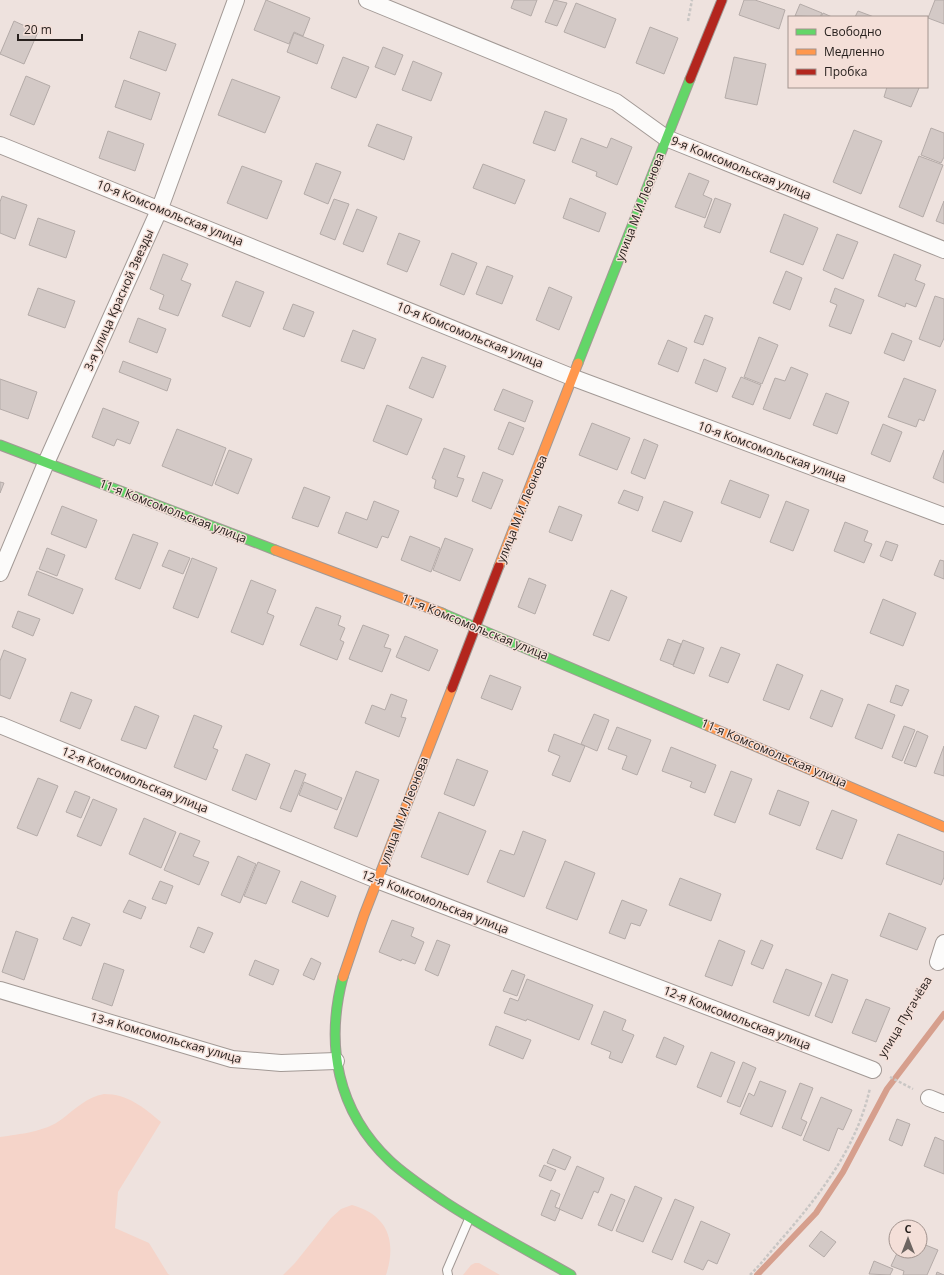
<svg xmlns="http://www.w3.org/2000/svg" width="944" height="1275" font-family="'Open Sans',sans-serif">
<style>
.green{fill:#f5d4c9}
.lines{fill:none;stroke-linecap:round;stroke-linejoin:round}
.stream{stroke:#d69f8d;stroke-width:6}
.building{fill:#d3c9c6;stroke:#b4aba8}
.lane-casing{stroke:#a29995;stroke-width:10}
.street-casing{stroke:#a29995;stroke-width:18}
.fast-casing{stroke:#a29995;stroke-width:11}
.slow-casing{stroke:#a29995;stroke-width:11}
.jam-casing{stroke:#a29995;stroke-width:11}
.path{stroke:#c9c6c4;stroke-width:2.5;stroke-dasharray:3 2;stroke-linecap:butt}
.lane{stroke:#fcfbfa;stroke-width:8}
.street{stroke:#fcfbfa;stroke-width:16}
.fast{stroke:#63d668;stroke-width:9}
.slow{stroke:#ff974d;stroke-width:9}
.jam{stroke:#b3261e;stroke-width:9}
.labels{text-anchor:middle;stroke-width:3;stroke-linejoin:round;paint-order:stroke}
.street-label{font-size:12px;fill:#28211e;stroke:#f4dfd8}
</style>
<rect width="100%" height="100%" fill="#eee2de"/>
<path class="green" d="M104,1094c24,0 39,13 57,28l-43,70 -3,36 34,15 19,31 2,1h-170v-138c20,-3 45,-5 62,-18 13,-10 25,-22 42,-25z
M352,1205c36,10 45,36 34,70h-103l12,-12 36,-45 10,-9z
M475,1263h4l21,12h-37l8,-10z"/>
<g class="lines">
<path class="stream" d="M757,1275l59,-62 27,-41 44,-83 57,-75"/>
</g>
<path class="building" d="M266,0l44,18 -7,18 -9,-4 -5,12 -35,-14z
M514,0h23l-6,16 -20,-8z
M554,0l13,3 -10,23 -12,-4z
M744,0h11l30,10 -6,19 -40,-14z
M935,0h9v24l-16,-6z
M576,3l40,16 -11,29 -41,-16z
M800,4l22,9 -2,4 -25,-1z
M858,11l16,6h-19z
M823,13l9,4h-11z
M14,21l24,11 -14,32 -24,-10z
M650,27l28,11 -14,36 -28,-11z
M139,31l37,13 -10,27 -36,-13z
M294,33l30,12 -7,19 -30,-12z
M383,47l20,8 -8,20 -20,-8z
M343,57l26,10 -13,31 -25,-10z
M734,57l32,7 -9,41 -32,-7z
M413,61l29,12 -11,28 -29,-11z
M26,76l24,10 -16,39 -24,-10z
M232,79l48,18 -15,36 -47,-18z
M124,80l36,13 -9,27 -36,-13z
M887,87h30l2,1 -8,19 -27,-10z
M545,111l22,8 -12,32 -22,-8z
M377,124l35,13 -8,23 -36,-14z
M931,128l13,5v24l-3,6 -20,-8z
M854,130l28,11 -21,53 -28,-12z
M108,131l36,13 -9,27 -36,-13z
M581,138l26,10 4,-10 21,9 -15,38 -21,-9 1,-4 -25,-10z
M919,156l24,9 -20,52 -24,-10z
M316,163l25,9 -13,32 -24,-10z
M483,164l42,16 -10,24 -42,-16z
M242,166l40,15 -15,38 -40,-16z
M689,173l20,8 -6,14 9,4 -7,19 -30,-11z
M2,196l25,9 -12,34 -15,-6v-31z
M570,198l36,15 -7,19 -36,-14z
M715,198l16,6 -11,29 -16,-6z
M334,199l15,5 -14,36 -15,-6z
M944,201v23l-8,-3z
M357,209l20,8 -14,35 -20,-8z
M784,214l34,14 -15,37 -33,-13z
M38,218l37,13 -9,27 -37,-13z
M399,233l21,8 -13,31 -20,-8z
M837,234l21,8 -15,37 -20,-9z
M452,253l25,10 -13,32 -24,-10z
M163,254l25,10 -7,16 10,4 -13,32 -19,-7 5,-14 -14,-6z
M894,254l27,11 -6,15 10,4 -9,23 -10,-4 -1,4 -27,-11z
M487,266l26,10 -11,28 -26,-10z
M786,271l16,7 -12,32 -17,-7z
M236,281l28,11 -14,35 -28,-11z
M549,287l23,10 -13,33 -23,-10z
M38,288l37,13 -10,27 -37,-13z
M835,288l29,12 -13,34 -22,-8 8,-21 -7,-3z
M935,296l9,3v39l-4,9 -21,-8z
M293,304l21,8 -10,25 -21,-8z
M705,315l8,3 -10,27 -9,-3z
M138,318l28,11 -9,24 -28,-11z
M353,330l23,9 -12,30 -23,-8z
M892,333l20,8 -8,20 -20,-8z
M759,337l19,8 -16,39 -18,-7z
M668,340l19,8 -9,24 -20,-8z
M422,357l24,9 -13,32 -24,-10z
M704,359l22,9 -9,24 -22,-9z
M123,361l48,18 -4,12 -48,-19z
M791,367l17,7 -18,45 -27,-10 12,-31 10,3z
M741,377l20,8 -8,20 -21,-8z
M904,378l32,12 -12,31 -5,-2 -3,8 -28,-10z
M0,379l37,13 -9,27 -28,-10z
M503,389l30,12 -8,21 -31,-12z
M826,393l23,9 -12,32 -24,-9z
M387,405l35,14 -15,36 -34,-14z
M103,408l36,14 -9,22 -13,-5 -3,7 -22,-9z
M509,422l15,6 -11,27 -15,-6z
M592,423l38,15 -13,32 -38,-15z
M883,424l19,8 -12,30 -19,-8z
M177,429l49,19 -14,38 -50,-20z
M644,439l14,6 -13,34 -14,-6z
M444,448l21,8 -8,21 7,2 -7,18 -23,-9 2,-8 -4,-2z
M229,450l23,9 -14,35 -23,-10z
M944,450v33l-11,-5z
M483,472l20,8 -12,29 -19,-8z
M730,480l39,15 -9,23 -39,-15z
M0,482l4,1 -4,10z
M304,487l26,10 -12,30 -26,-9z
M624,490l19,7 -5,14 -20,-8z
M374,501l25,10 -11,27 -6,-2 -5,12 -39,-15 8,-21 21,8z
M664,501l29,11 -12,30 -29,-11z
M786,501l23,9 -16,41 -23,-9z
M62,506l35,14 -11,28 -35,-14z
M559,506l23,9 -10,26 -23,-9z
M845,522l23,9 -4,10 8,3 -8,19 -30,-12z
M133,534l25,9 -18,46 -25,-10z
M410,536l30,12 -9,24 -30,-12z
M445,538l28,11 -13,32 -27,-11z
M886,541l12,4 -6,16 -12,-5z
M47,548l18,7 -8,21 -18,-7z
M169,550l21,8 -7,16 -21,-8z
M192,558l25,10 -19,50 -25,-10z
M940,560l4,1v18l-10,-4z
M37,571l46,18 -10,25 -45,-19z
M529,578l17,7 -11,29 -17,-7z
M251,580l25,10 -9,23 7,3 -11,29 -32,-13z
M611,590l16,7 -18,44 -16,-6z
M883,599l33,14 -13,33 -33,-13z
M316,607l25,9 -3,9 7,3 -5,12 4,2 -7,18 -37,-15z
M18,611l22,8 -7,17 -21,-9z
M363,625l26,10 -5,12 7,2 -9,23 -33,-13z
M405,636l33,14 -9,21 -33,-14z
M668,639l13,5 -8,21 -13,-5z
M683,640l21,8 -10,26 -21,-8z
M721,647l19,7 -12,29 -19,-7z
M4,650l22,9 -16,40 -10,-4v-34z
M777,664l26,11 -14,35 -26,-10z
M490,675l31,12 -9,23 -31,-12z
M896,685l13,5 -7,16 -12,-4z
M821,690l22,9 -11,28 -22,-9z
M71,692l21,8 -12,29 -20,-8z
M391,694l16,6 -6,17 5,1 -7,19 -34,-14 7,-18 13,5z
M868,704l27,11 -13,34 -27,-11z
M135,706l24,10 -13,33 -25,-9z
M594,714l15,6 -12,31 -16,-7z
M194,715l28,11 -9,22 5,2 -12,30 -32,-13z
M904,726l11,4 -13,31 -10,-4z
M617,727l34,13 -14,35 -15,-6 5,-13 -19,-7z
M917,731l11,5 -12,31 -12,-4z
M554,734l31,12 -15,36 -18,-7 8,-19 -12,-5z
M944,746v30l-10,-3z
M671,747l45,18 -11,28 -15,-6 2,-5 -30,-11z
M246,754l24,10 -14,36 -24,-10z
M457,759l31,12 -14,35 -30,-12z
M295,770l11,4 -15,38 -11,-4z
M356,771l23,9 -22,57 -23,-9z
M731,771l21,8 -17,44 -21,-8z
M38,778l20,8 -21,50 -20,-8z
M304,782l38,16 -5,12 -38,-15z
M778,790l31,12 -9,24 -31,-12z
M75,791l15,6 -9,21 -15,-6z
M93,799l24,10 -16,37 -24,-10z
M832,810l25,10 -15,39 -26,-10z
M439,812l47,19 -18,44 -47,-18z
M144,818l32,14 -15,36 -32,-14z
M523,831l23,9 -22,57 -37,-15 13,-32 14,5z
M180,833l20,8 -7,15 16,6 -10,23 -35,-15z
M898,834l46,18v25l-3,8 -55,-21z
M238,856l18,8 -16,39 -19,-8z
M565,861l30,12 -18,47 -31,-12z
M258,862l22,9 -14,33 -22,-8z
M680,878l41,16 -10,27 -42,-16z
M160,881l13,5 -7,18 -14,-5z
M301,881l35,15 -8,21 -36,-15z
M129,900l17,7 -5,12 -18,-7z
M622,900l25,10 -7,16 -9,-3 -6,16 -16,-6z
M889,913l37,15 -9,22 -37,-14z
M72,917l18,7 -9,22 -18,-7z
M392,920l22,8 -3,8 13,6 -9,22 -13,-5 -1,2 -22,-9z
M198,927l15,6 -9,20 -14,-6z
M16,931l22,8 -14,41 -22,-8z
M437,940l13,5 -12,31 -13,-6z
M719,940l26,11 -13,35 -27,-10z
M761,940l12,5 -10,24 -12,-5z
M311,958l10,5 -7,17 -11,-5z
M255,960l24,10 -6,15 -24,-10z
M104,963l20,7 -12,36 -20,-7z
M786,969l36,14 -13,33 -36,-14z
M512,970l13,5 -8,21 -14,-5z
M832,974l16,6 -16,43 -17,-7z
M527,979l66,26 -14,35 -52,-21 -1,2 -22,-8 6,-15 8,3z
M866,999l24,9 -14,34 -24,-9z
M604,1011l22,9 -4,10 12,5 -12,28 -13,-5 2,-6 -20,-8z
M496,1026l35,14 -8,19 -34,-14z
M664,1037l20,9 -8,19 -20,-8z
M711,1052l24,10 -14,35 -24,-10z
M743,1062l13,6 -16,39 -13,-5z
M760,1081l26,10 -14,36 -32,-13 9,-21 5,3z
M800,1083l13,5 -12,31 6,3 -6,14 -19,-8z
M821,1097l31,13 -9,20 -5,-2 -9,23 -26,-11z
M897,1119l13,5 -8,22 -13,-6z
M935,1137l9,4v33l-20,-8z
M553,1149l18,8 -6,13 -18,-7z
M544,1165l12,5 -5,11 -12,-5z
M577,1166l27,12 -6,15 -4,-2 -12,28 -23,-10z
M635,1186l27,12 -19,44 -27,-11z
M551,1190l9,4 -5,13 5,2 -5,12 -14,-6z
M611,1194l14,6 -13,31 -14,-6z
M675,1199l19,8 -22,53 -20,-8z
M701,1221l29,13 -13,30 -9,-4 -5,10 -19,-8z
M821,1231l15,11 -12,15 -15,-11z
M923,1244l15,6 -11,25h-24l1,-4 -13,-5 7,-15 22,1z
M874,1261l19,8 -3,6 -21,-1z
M937,1272l7,3h-8z"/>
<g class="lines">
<g class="lane-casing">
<path id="lane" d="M448,1275l-1,-5 22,-51"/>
</g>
<g class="street-casing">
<path id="street" d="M367,0l249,102 50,36 278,112
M0,145l574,233 370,138
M0,573l46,-110 114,-255 76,-208
M0,725l377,155 496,190
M938,962l6,-19
M0,990l232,69 49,4 55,-2
M929,1098l15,6"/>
</g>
<g class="fast-casing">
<path id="fast" d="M578,363l112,-284
M0,445l275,105
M442,613l266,113
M343,977c-18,68 -6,134 47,184 16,15 36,28 55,41 41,27 84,49 126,73"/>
</g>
<g class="slow-casing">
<path id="slow" d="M275,550l167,63
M499,566l79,-203
M708,726l236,101
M343,977l21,-62 88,-227"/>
</g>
<g class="jam-casing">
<path id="jam" d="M690,79l32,-79
M452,688l47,-122"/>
</g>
<path class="path" d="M688,21l4,-21
M882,1055l47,-78
M890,1077l23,12
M750,1275c13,-13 24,-28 36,-41 38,-45 71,-88 84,-146"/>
<use href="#lane" class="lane"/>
<use href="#street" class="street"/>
<use href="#fast" class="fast"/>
<use href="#slow" class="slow"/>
<use href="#jam" class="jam"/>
</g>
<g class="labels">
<g class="street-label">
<text transform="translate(741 168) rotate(22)" y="4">9-я Комсомольская улица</text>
<text transform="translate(640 207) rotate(-69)" y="4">улица М.И.Леонова</text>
<text transform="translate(170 213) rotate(22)" y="4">10-я Комсомольская улица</text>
<text transform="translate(119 300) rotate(-66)" y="4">3-я улица Красной Звезды</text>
<text transform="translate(470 335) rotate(22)" y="4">10-я Комсомольская улица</text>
<text transform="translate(772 452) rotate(20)" y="4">10-я Комсомольская улица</text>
<text transform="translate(522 509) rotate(-68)" y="4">улица М.И.Леонова</text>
<text transform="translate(173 511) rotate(21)" y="4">11-я Комсомольская улица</text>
<text transform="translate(475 627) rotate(22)" y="4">11-я Комсомольская улица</text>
<text transform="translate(774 753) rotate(23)" y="4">11-я Комсомольская улица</text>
<text transform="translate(135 780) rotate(22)" y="4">12-я Комсомольская улица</text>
<text transform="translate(404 811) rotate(-69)" y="4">улица М.И.Леонова</text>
<text transform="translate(435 902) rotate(21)" y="4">12-я Комсомольская улица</text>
<text transform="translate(905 1017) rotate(-59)" y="4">улица Пугачёва</text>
<text transform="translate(737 1018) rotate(21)" y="4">12-я Комсомольская улица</text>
<text transform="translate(166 1038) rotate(16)" y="4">13-я Комсомольская улица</text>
</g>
</g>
<rect x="788" y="16" width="140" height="72" fill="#f4dfd8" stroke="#a2938e"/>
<rect x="796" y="29" width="20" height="6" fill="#63d668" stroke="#a2938e"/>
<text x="824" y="36" font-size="12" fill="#28211e">Свободно</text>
<rect x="796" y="49" width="20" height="6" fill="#ff974d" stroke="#a2938e"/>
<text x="824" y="56" font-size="12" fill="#28211e">Медленно</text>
<rect x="796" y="69" width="20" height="6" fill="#b3261e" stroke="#a2938e"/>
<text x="824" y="76" font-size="12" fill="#28211e">Пробка</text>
<g transform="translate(908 1239)"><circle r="19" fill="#f4dfd8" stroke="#a2938e"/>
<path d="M0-3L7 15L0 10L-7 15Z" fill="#6d6561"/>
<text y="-6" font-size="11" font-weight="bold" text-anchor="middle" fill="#28211e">С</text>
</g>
<path d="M18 34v6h64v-6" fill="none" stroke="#28211e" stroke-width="2"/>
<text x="24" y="34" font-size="12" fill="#28211e" stroke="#f4dfd8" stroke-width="3" paint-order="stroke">20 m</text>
</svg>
